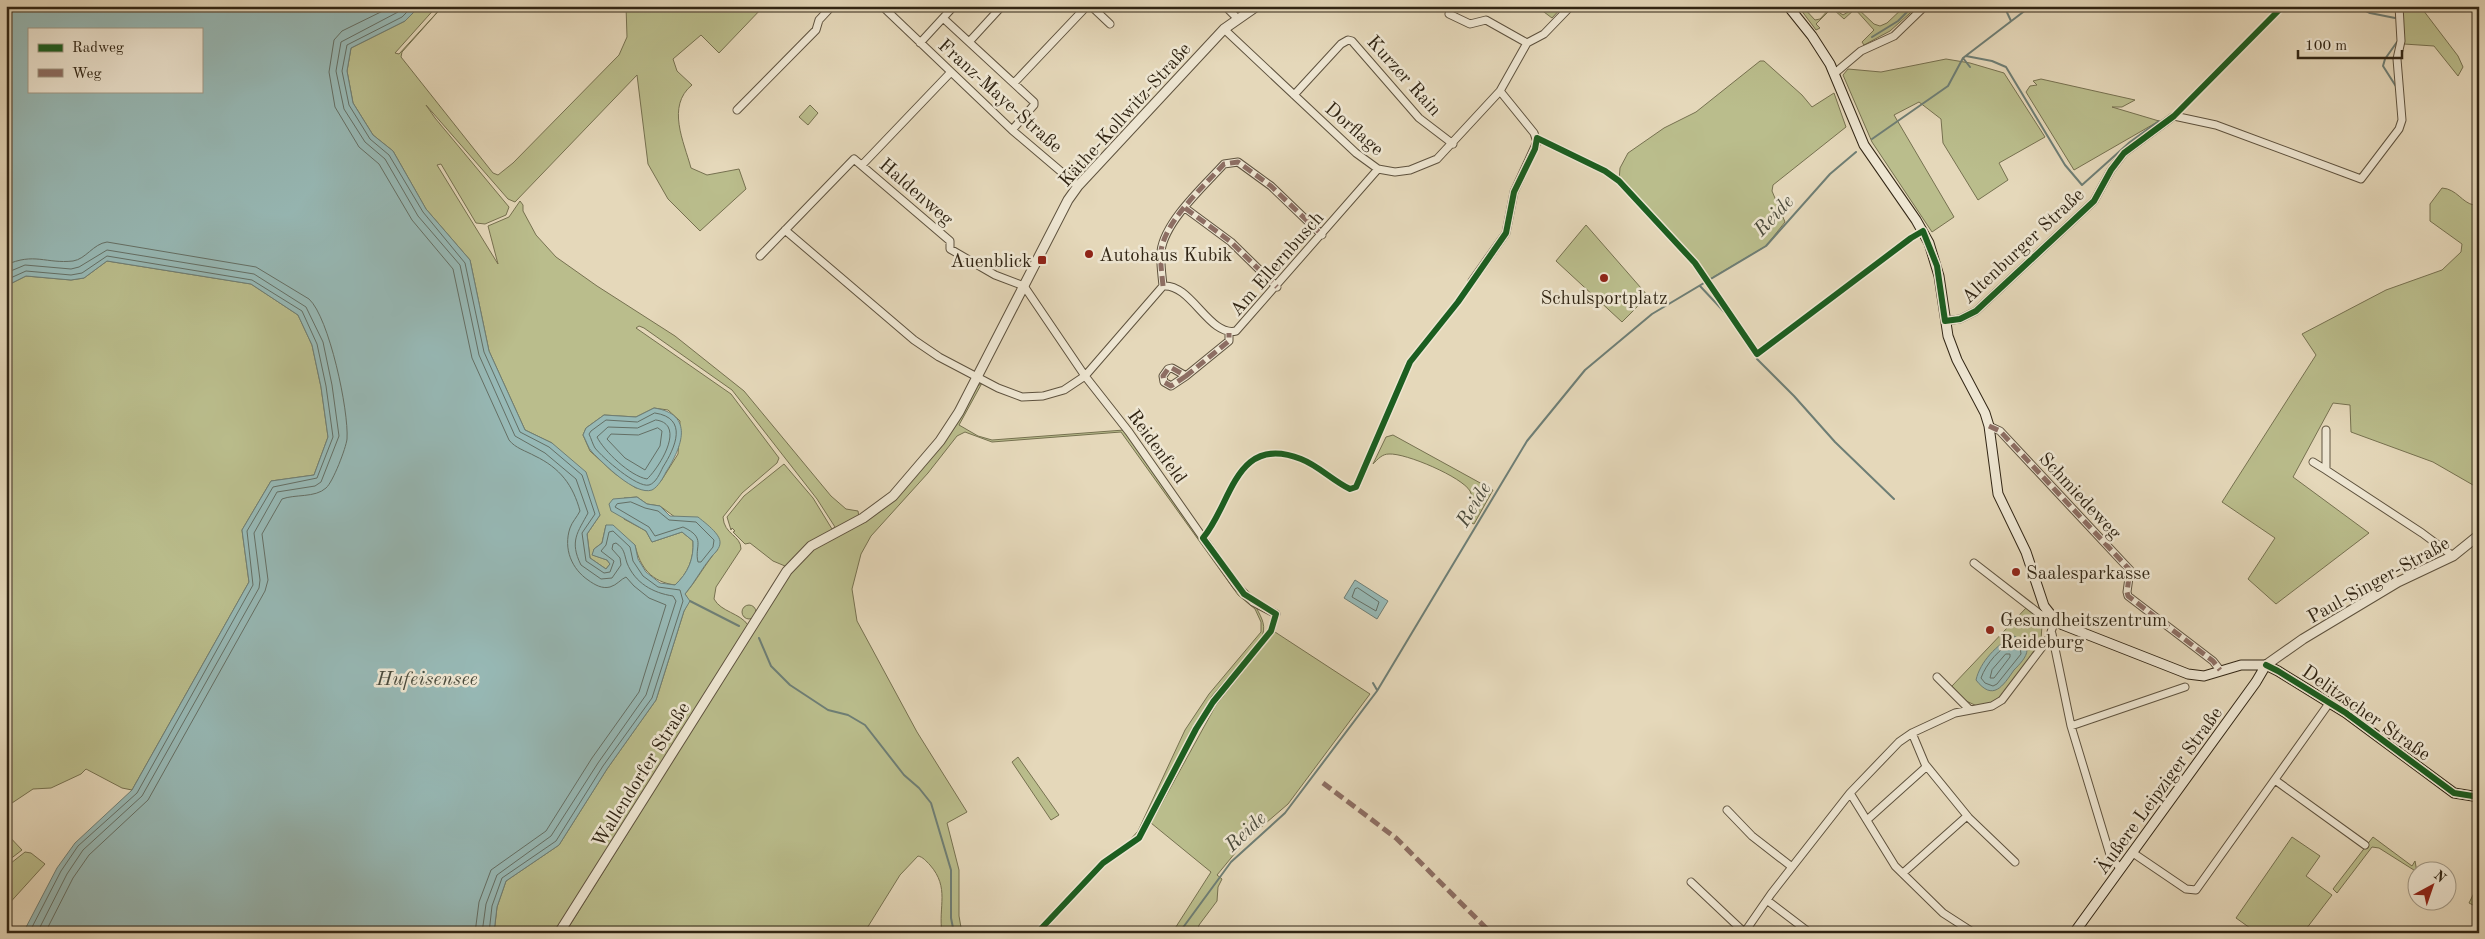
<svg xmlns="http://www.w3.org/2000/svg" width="2485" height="939" font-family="'Old Standard TT',serif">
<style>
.green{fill:#babd8c;stroke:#767150;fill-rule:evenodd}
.water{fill:#97b9b6;stroke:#6e7e75;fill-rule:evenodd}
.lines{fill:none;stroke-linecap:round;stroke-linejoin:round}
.shore{stroke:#646f65;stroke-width:1}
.stream{stroke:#6e7e75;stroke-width:2}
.minor-casing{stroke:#5e523e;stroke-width:9}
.tertiary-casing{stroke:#5e523e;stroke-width:11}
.secondary-casing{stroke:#312514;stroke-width:11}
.minor{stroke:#eee6d2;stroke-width:7}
.tertiary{stroke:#eee6d2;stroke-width:9}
.secondary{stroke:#eee6d2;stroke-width:9}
.quiet{stroke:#8d6e63;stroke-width:5;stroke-dasharray:10 5;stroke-linecap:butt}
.cycleway-casing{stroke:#eee6d2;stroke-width:9}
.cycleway{stroke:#1b5e20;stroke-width:6}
.poi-dot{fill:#8f2418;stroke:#eee6d2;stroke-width:2}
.labels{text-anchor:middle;stroke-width:5;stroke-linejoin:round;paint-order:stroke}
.street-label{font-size:19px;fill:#312514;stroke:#eee6d2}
.poi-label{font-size:19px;fill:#312514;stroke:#eee6d2;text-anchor:start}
.water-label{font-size:20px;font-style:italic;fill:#4a4a3c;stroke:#eee6d2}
</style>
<rect width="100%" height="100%" fill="#e5d8ba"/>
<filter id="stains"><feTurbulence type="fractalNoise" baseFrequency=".004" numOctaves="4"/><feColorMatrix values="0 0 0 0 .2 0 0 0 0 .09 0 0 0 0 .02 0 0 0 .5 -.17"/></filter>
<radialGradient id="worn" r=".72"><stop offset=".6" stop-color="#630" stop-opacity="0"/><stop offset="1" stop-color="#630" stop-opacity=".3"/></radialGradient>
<path class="green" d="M420,6h17l-42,47 4,1 44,-48 -41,46 -1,5 92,116 5,2 15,-12 106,-108 8,-18 -1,-31h138l-45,47 -18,-18 -28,24 4,12 15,14c-26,21 -8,57 -1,83l16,7 32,-6 7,20 -46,42 -32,-32 -20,-35 -11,-89 -122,127 -7,-3 -82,-94 9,13 74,89 -3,8 -21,9 -9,-1 -35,-59 -4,1 61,99 -10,-38 21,-9 11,-16 3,4v6l13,24 20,22 41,29 78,50 69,55 87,105 15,13 12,2 1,6 -57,32 -17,17 -12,-5 -23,-18 -5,1 -12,-12 2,-1 -3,-3 -1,2 -4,-13 17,-21 40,-32 29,34 19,31 3,-2 -18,-28 -85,-109 -88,-62 -5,-2 -3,2 95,66 48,64 -2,5 -35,30 -19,24c1,18 18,18 18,32l-25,38 -2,12c7,13 26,14 34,26l-193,308h-61l3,-26 9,-26 53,-36 48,-76 49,-69 28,-89 5,-10 -4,-7c12,-14 20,-30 33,-45l-58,-43 -13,-2 -10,-7 -13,1v21l22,12 6,11 30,-10 11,9c1,18 -5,32 -18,44 -23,-3 -35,-17 -40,-40l-29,-20 -4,18 -8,6 -1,6 14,5 3,4 -4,5 -16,-11 -3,-24 13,-19 -48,-72 -27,-13 -36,-79 -19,-91 -44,-51 -33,-58 -20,-16 -20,-32 -6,-32 4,-23 54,-27zM654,408l14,2 12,11 -2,33 -17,27 -25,7 -22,-15 -24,-22 -7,-16 3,-7 18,-13 32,2z
M1536,6h27l-11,12z
M1798,6h4l13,14 5,-1 11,-12 12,8 13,-8 18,17 6,2 7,-3 18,-17h13l-28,25 -26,14 -2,-3 12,-12 -19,-21 -11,10 -12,-11 -16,16 4,4 -4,2z
M2402,6h18l38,50 5,11 -5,9 -24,-30 -30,-2z
M1946,59l24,4 34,10 41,64 -46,26 9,17 -30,20 -35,-57 -2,-24 -22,-17 -25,13 60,102 -22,15 -60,-90 -29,-67 5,-6 33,3z
M1760,61h4l38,34 10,12 22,-14 12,34 -73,58 -1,6 13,31 -19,24 -56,33 -91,-98 1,-13 8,-15 36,-25 32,-16z
M2041,79l94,21 -13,7h-10l47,14 -85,49 -48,-78 4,-6 7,-1 -4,-4z
M810,105l8,8 -10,12 -9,-8z
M2442,188c15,1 20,15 32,17l5,-5v134l-4,3 4,37v106l-6,5 -40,-23 -82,-30 -1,-27 -17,-2 -40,74 76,56 -93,71 -28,-25 27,-41 -53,-36 94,-147 -14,-21 84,-44 56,-20 19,-18 1,-8 -32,-23v-17z
M1586,225l62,71 -26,26 -66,-61z
M107,261l144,23 47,31 14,30 9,42 7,50 -14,38 -43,6 -29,49 7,52 -117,208 -10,-2 -36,-19 -5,5 -30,14 -18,1 -27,18v-521l20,-10 45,4 13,-2z
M982,383l-23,42 19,11 14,4 132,-10 132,177c6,12 11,19 5,32l-49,57 -20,32 -38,80 -15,27 -28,19 -31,29 23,-24 27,-19 8,-9 47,-101 24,-36 52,-62v-10l-6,-13 -17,-14 -117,-163 -129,10 -27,-10 -8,4 -29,37 -57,63 -10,18 -9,35 5,32 60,111 50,80 -20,11 12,47v46l3,17h-20c-4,-27 8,-45 -12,-68 -4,-4 -7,-8 -12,-9l-18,19 -36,58h-299l224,-358 17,-20 17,-12 42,-21 21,-15 15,-15 74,-104z
M1393,435l100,55 -19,34 -5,-2c2,-10 6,-22 1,-31 -8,-14 -64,-38 -81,-37 -7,0 -11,5 -16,10l13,-27z
M742 612a7 7 0 1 1 14 0a7 7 0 1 1-14 0Z
M2026,608l13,11 3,5 -1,17 -37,53 -11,8 -16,4 -13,-6 -12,-14z
M1275,632l95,62 -82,110 -43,37 -28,34 5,4 -4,8 -1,14 -18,24 -2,8h-25l39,-61 -60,-49 65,-118z
M1018,757l41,58 -8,5 -39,-58z
M6,833l16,17 -13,10h-3z
M2292,837l28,19 -14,20 26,19 -29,38h-46l-21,-15z
M2373,837l39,29 3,-5 2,11 -38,-24 -7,-1 -35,46 -4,-4z
M25,852l6,1 14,11 -39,43v-40z
M2479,883l-3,17 3,8 -10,-5z"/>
<path class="water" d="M6,6h414l-15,15 -54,27 -4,23 6,32 20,32 20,16 33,58 44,51 19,91 36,79 27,13 34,29 14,43 -13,19 3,24 16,11 4,-5 -3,-4 -15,-5 2,-6 8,-6 4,-18h7l22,20 3,14 8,13 14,11 15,2c13,-12 19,-26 18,-44l-11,-9 -30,10 -6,-11 -35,-20 -2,-7 4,-5 24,-2 10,7 13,2 10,10 28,1c6,5 23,17 22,26 0,5 -5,10 -8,13 -10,12 -17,26 -27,38l5,7 -6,10 -28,89 -49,69 -48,76 -53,36 -9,26 -3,26h-471l34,-65 18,-25 57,-53 117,-208 -7,-52 29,-49 43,-6 14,-38 -7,-50 -9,-42 -14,-30 -47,-31 -144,-23 -23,17 -13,2 -45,-4 -20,10zM29,29h172v62h-172z
M654,408c41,6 28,39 12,64 -3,6 -8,15 -14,18 -17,6 -49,-27 -60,-38 -4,-4 -6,-12 -9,-17l3,-7 18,-13 32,2z
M1355,580l33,21 -11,18 -33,-21z
M2014,636c6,3 12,7 13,14 0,7 -8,15 -13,20 -11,16 -21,32 -38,10 4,-18 21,-36 38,-44z"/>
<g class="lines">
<path class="shore" d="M393,6l-51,25 -8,9 -5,32 6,35 24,40 20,17 33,56 41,49 19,89 37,82c6,8 17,11 26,16 25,12 38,29 45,55 -3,6 -8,11 -10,17 -7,21 2,41 18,52 7,5 14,9 22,7 7,-2 11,-8 16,-10l8,9 15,12 17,7 -27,87 -47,66 -46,73 -55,39 -12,32 -4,31
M404,6l-6,6 -57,30 -5,29 8,38 21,33 20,17 33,57 42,49 19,90 36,81 30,17 31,26 12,34c-10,19 -19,28 -7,52l20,14 11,-1 9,-13 -1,-7 -8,-9 1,-5 3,-1c9,6 8,11 11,20 8,20 26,30 46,33l3,5 -30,94 -48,68 -47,73 -54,39 -11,29 -4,29
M413,6l-11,11 -55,28 -5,26 7,34 21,34 19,16 34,57 42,51 19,89 36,80 29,15 33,28 13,39 -13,19 4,28 18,12 6,-1 4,-11 -13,-10 5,-6 3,-13 4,-1 17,16 3,14 10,15 15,11 22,3 3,11 -31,97 -49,68 -47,75 -54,37 -10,28 -3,27
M6,265c28,-13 40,-1 67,-4 13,-2 20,-17 34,-19l149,25 53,32c20,18 40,112 38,140 -1,9 -14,43 -21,49 -11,10 -31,6 -44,11l-20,35 6,46 -3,11 -117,209 -59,55 -16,23 -28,55
M6,273l19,-8 46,4 8,-2 28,-17 147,24 52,33 17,35 9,43 7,51 -18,46 -6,4 -38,6 -23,41 6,47 -1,8 -117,208 -59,54 -16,24 -30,59
M6,280l20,-9 45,4 11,-2 25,-17 145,24 50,31 15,33 9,42 7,51 -16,41 -44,9 -26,44 6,54 -116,208 -59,53 -17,25 -32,62
M655,413c34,5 20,35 8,54 -3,6 -7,16 -14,18 -12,3 -46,-27 -54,-37 -2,-3 -4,-10 -6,-14l2,-3 15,-11 31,2z
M656,420c31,4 3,48 -9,59 -17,-3 -43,-28 -50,-42l11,-10 29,1z
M658,428l4,3 -2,15 -15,24 -20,-12 -18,-19 4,-5 27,1z
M631,502l14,6 13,3 11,9 27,2 18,18 -1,7 -12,15h-3c-4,-16 9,-24 -15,-35l-28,9 -6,-9 -34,-20 2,-3z
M1358,588l21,14 -3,9 -24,-14 3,-8z
M2014,642l6,5 1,7 -24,30 -4,2 -8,-3 -4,-5c5,-14 19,-31 33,-36z
M2006,654h4v3l-16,21h-4l2,-8z"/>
<path class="stream" d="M2004,6l7,15
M2356,6l14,7 25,5
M1872,37l26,-16 15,-15
M1966,56l26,5 14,6 59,98 17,20 48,-43 29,-21
M1963,58l7,9
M2397,88l-14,-22 2,-7 12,-17
M1872,139l76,-53 15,-28 68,-52
M1707,282l5,7
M1700,286l29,31 22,33
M1757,359l37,37 41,46 59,57
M690,601l49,25
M759,638l12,28 19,19 38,25 20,5 17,10 39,50 15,13 12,15 20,67v48l3,15
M1373,683l4,7
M1179,933l52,-71 54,-49 92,-122 150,-250 58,-71 67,-56 114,-68 64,-72 26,-22"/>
<g class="minor-casing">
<path id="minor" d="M882,6l130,124 66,56
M1091,6l19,18
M1225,6l12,12
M1449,14l21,10 16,-4 41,23
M943,18l91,84v3l-22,25
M1224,29l132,124 22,16 17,3 15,-2 27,-11 63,-68 27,-48 17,-9 27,-28
M969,42l33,-36
M920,43l34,-37
M1835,73l26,-22 33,-15 31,-30
M1014,83l73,-77
M1294,95l47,-51 7,-4 4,1 67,77 34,26
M737,110l79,-80 3,-10 13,-14
M862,165l89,-93
M1185,208l46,34 46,45
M785,230l129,110 25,17 59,31 24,9 21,-1 21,-6 21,-14 78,-90c28,-3 46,51 73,45l142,-162
M760,256l94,-97 96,82v8l45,26 29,11 61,90 44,56 107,153 17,17 23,12
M1472,281l34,-48 8,-41 23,-50 -3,-9 -34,-42
M1163,286c-1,-12 -3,-23 -2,-35 4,-30 43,-65 63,-87l14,-2 33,24 51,49
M1945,321l15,-2 16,-8 118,-110 17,-31 13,-17 50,-37 42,9 145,54 38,-50 3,-9 -5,-61 4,-18 -2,-35
M1186,376l-15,10 -7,-4 -1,-6 5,-7 4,-1 14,8 43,-35v-8
M1989,426l11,5 130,139 -3,22 1,4 85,65 7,9
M2326,430v40l96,63 31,23
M2313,462l13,8
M1974,563l67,52 8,-1
M2052,634l19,92 40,132 10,11
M1937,677l33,33
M2071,726l114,-39
M1912,733l13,31 44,54 46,44
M2275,780l90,65
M1850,793l45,73 48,47 31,20
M1727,810l25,26 40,31
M1867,820l59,-53
M2133,853l53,36 10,1 134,-188
M1903,873l64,-57
M1691,882l53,50
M1768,901l42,32
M1744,933l27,-39 79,-101 49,-51 13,-9 43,-20 37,-7 10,-6 47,-62 6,-18"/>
</g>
<g class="tertiary-casing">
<path id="tertiary" d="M2266,665l37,-26 95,-57 55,-26 26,-21
M559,933l228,-362 24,-25 52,-28 30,-22 47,-55 19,-29 109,-212 10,-14 146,-157 33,-23"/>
</g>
<g class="secondary-casing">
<path id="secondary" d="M1788,6l24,30 18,28 34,81 52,75 13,23 10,33 9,60 9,24 28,53 4,13 9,68 28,58 18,54 11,14 8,5 125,49 16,2 37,-11h25l12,6 68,42 108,80 25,4
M2074,933l182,-251 10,-17"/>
</g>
<use href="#minor" class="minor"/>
<use href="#tertiary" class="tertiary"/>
<use href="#secondary" class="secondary"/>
<path class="quiet" d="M1185,208l46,34 46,45
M1163,286c-1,-12 -3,-23 -2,-35 4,-30 43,-65 63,-87l14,-2 33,24 51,49
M1186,376l-15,10 -7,-4 -1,-6 5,-7 4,-1 14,8 43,-35v-8
M1989,426l11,5 130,139 -3,22 1,4 85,65 7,9
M1323,783l73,55 95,95"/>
<g class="cycleway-casing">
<path id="cycleway" d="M2266,665l12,6 68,42 108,80 25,4
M1037,933l66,-70 36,-25 57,-109 17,-27 58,-71 5,-17 -32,-20 -41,-56c29,-34 32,-105 98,-79 18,7 32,22 49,30l6,-2 54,-125 48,-60 48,-69 8,-41 21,-43 2,-11 68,33 14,10 76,82 62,91 154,-116 12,-7 14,35 8,55 15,-2 16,-8 118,-110 17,-31 13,-17 50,-37 109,-110"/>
</g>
<use href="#cycleway" class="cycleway"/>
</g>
<g class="poi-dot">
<circle cx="1089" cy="254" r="5"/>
<rect x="1037" y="255" width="10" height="10" rx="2.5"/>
<circle cx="1604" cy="278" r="5"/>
<circle cx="2016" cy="572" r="5"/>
<circle cx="1990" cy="630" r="5"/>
</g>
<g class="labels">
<g class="street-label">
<text transform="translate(1405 75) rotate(48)" y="7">Kurzer Rain</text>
<text transform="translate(1001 95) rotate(42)" y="7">Franz-Maye-Straße</text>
<text transform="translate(1124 114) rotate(-48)" y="7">Käthe-Kollwitz-Straße</text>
<text transform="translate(1355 128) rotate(41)" y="7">Dorflage</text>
<text transform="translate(917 191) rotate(41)" y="7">Haldenweg</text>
<text transform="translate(2022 245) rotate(-43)" y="7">Altenburger Straße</text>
<text transform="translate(1276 263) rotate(-49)" y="7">Am Ellernbusch</text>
<text transform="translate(1158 446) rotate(54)" y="7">Reidenfeld</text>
<text transform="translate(2081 495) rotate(47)" y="7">Schmiedeweg</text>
<text transform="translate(2378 579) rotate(-29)" y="7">Paul-Singer-Straße</text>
<text transform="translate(2367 712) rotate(35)" y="7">Delitzscher Straße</text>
<text transform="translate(640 774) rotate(-58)" y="7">Wallendorfer Straße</text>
<text transform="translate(2158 790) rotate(-54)" y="7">Äußere Leipziger Straße</text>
</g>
<g class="poi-label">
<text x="1099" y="261">Autohaus Kubik</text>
<text x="1032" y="267" text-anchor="end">Auenblick</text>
<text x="1604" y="304" text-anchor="middle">Schulsportplatz</text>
<text x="2026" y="579">Saalesparkasse</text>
<text x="2000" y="626">Gesundheitszentrum<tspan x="2000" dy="22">Reideburg</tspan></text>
</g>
<g class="water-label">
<text transform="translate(1773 215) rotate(-47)" y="7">Reide</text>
<text transform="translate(1473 504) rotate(-59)" y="7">Reide</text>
<text x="427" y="685">Hufeisensee</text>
<text transform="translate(1245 831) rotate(-43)" y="7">Reide</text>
</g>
</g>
<rect width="2485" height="939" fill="none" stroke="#e5d8ba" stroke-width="25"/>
<rect x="8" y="8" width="2470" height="924" fill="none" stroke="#312514" stroke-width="2.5"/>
<rect x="12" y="12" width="2460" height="914" fill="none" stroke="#312514"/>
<rect x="28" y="28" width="175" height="65" fill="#eee6d2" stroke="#a29986"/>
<rect x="38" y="44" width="25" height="8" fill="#1b5e20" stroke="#a29986"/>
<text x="72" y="52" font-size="15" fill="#312514">Radweg</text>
<rect x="38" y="69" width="25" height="8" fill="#8d6e63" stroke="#a29986"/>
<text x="72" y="78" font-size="15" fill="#312514">Weg</text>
<g transform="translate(2432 886) rotate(40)"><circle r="24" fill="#eee6d2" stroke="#a29986"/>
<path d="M0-4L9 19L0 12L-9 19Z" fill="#8f2418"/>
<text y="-8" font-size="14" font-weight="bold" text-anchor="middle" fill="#312514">N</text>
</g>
<path d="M2298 50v8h104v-8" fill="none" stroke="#312514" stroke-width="2.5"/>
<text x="2305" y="50" font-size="15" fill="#312514" stroke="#eee6d2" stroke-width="4" paint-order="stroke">100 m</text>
<rect width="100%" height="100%" filter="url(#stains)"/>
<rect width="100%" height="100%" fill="url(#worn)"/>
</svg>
